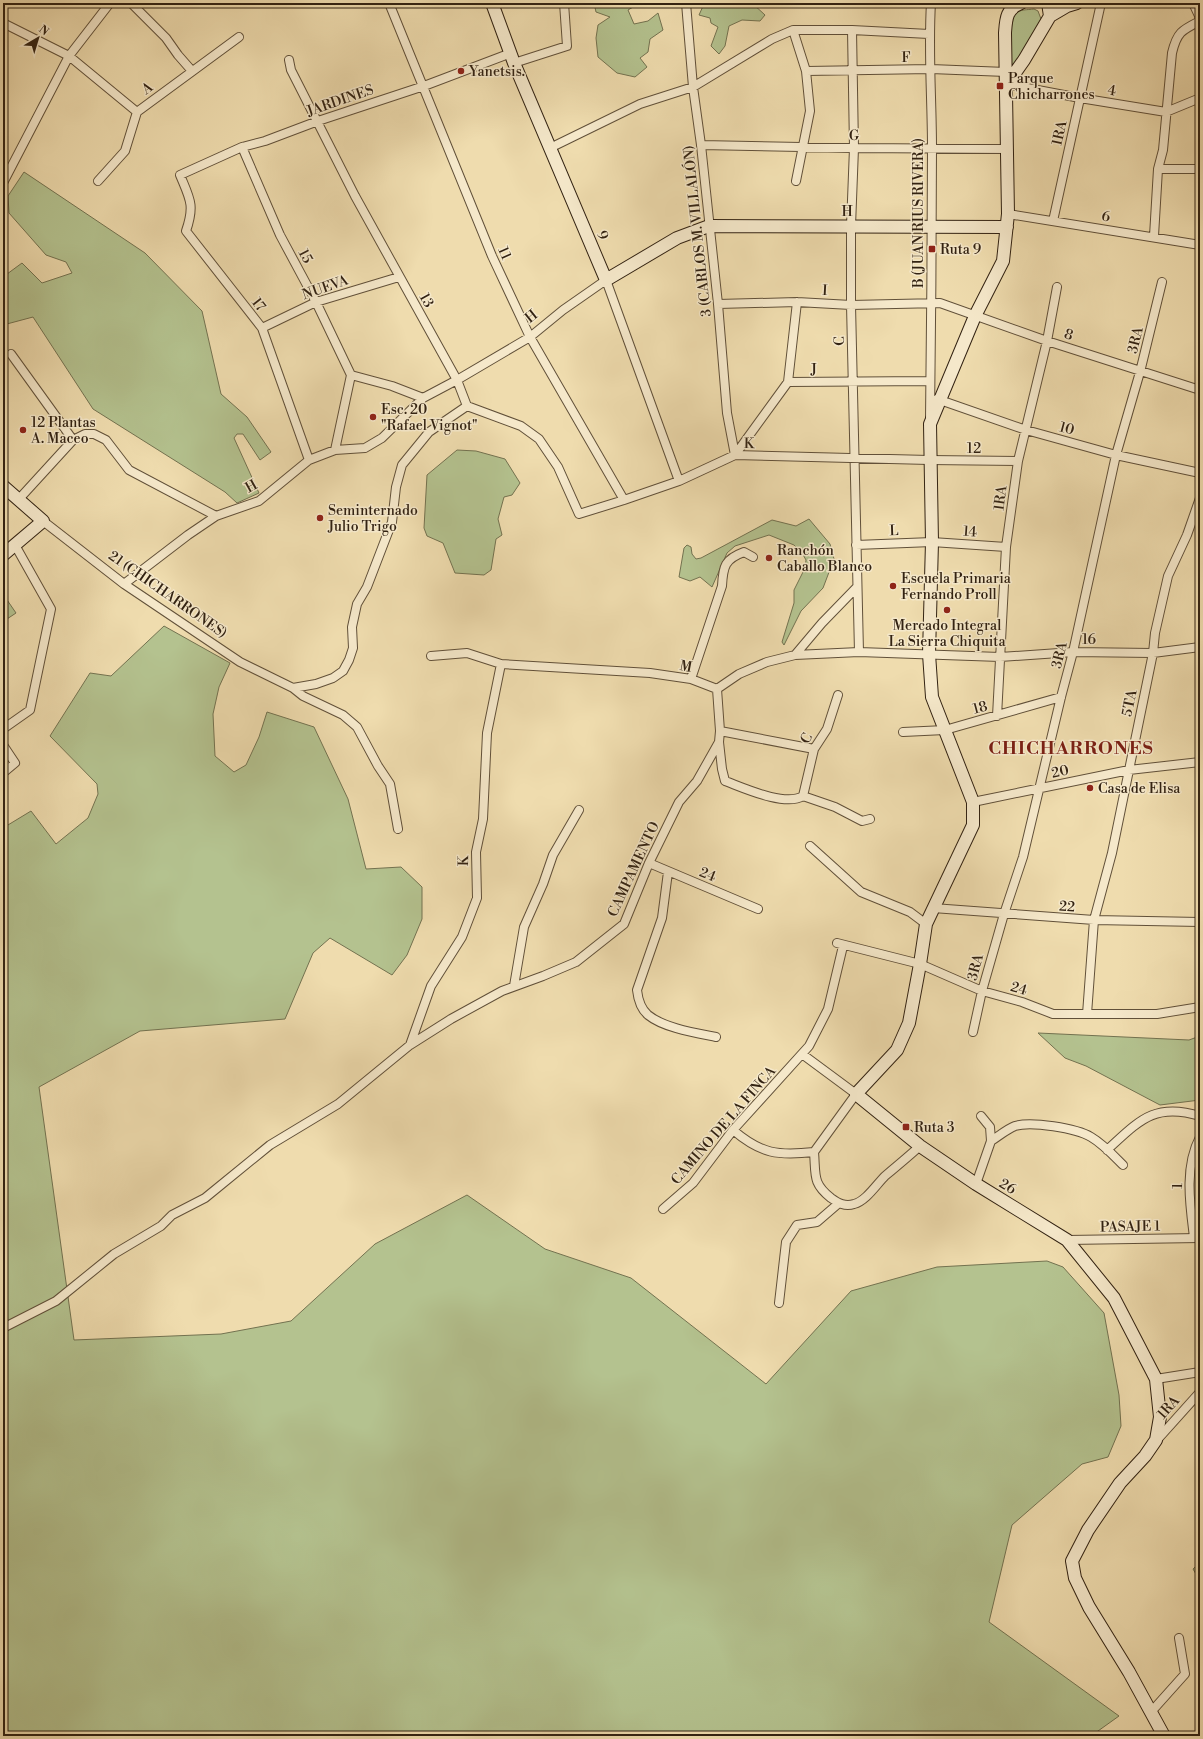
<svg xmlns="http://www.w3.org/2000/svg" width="1203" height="1739" font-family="'Libre Bodoni',serif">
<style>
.green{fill:#b4c28f;stroke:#737250}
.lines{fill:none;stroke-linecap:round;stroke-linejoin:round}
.street-casing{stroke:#615039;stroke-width:10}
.secondary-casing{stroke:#322212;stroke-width:14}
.street{stroke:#f5e8ca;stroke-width:8}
.secondary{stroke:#f5e8ca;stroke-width:12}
.poi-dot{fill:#8f2418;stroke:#f5e8ca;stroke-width:1.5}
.labels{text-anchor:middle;stroke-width:3;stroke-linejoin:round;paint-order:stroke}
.street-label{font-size:14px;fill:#322212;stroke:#f5e8ca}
.poi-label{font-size:14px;fill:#322212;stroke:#f5e8ca;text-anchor:start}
.district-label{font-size:18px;font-weight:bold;letter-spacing:1px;fill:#7a1f14;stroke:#f5e8ca}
</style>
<rect width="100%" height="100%" fill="#efdcae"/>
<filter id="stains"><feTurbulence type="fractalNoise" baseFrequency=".005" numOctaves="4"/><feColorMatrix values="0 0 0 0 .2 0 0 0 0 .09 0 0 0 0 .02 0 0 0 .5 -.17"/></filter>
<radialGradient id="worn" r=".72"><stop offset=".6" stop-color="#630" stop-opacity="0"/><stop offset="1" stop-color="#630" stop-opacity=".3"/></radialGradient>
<path class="green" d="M594,3h46l-12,7 6,14 14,-3 10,-8 5,17 -13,9 -2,13 -8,6 7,9 -12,10 -18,-4 -19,-16 -2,-19 2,-13 12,-8 -14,-5z
M707,3h45l13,12 -5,6 -18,-1 -13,6 -4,20 -6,8 -8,-8 7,-19 -7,-4 -1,-5 -11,-3 5,-11z
M1034,9l4,2 3,8 -22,43 -8,6c0,-13 -4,-45 4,-54 5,-5 12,-4 19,-5z
M24,172l121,81 57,58 19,83 26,23 24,35 -11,8 -17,-26h-6l-3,4 25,55 -22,10 -12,-11 -132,-83 -60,-92 -30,8v-48l19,-14 20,20 30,-10 -6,-11 -20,-7 -37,-42 -1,-17z
M457,450l19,1 29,8 15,24 -8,12 -8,2 -6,22 4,16 -6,4 -5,31 -7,5 -29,-2 -12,-30 -16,-7 -3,-8 3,-53z
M809,519l21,25 4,15 -11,29 -22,23 -17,34 -2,-3 12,-39v-13l11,-22 1,-8 -4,-7 -8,-8 -25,-10 -34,11 -8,7 -15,34 -12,-10 -10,4 -11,-4 5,-29 3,-3 4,2 1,7 4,5 5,-1 71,-38 24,6z
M3,594l13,19 -9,6 -4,-6z
M164,626l66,37 -11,24 -6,27 2,42 19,16 12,-7 13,-28 8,-25 47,15 34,72 18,70 35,-2 21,20v32l-15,36 -15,20 -62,-37 -17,15 -28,66 -145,12 -101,56 35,253 147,-6 70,-13 84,-77 92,-49 78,54 86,29 135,106 85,-93 86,-24 110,-6 16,6 41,46 15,82 2,31 -13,31 -26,7 -70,61 -23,97 130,94 -28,20h-1088v-908l28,-17 25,33 32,-26 10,-24 -1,-10 -47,-48 40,-63 21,3z
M1038,1033l151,7 11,-4v64l-40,5 -74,-39 -21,-8z
M1200,1562v19l-7,-12z"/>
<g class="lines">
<g class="street-casing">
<path id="street" d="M131,3l35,35 12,17 14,16
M389,3l103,253 38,81 94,163
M686,3l7,84 8,58 17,159 9,109 8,42
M1193,3l7,15
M3,23l66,33 68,56
M793,30l13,41 4,40 -14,70
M852,30l2,118 -3,78v79l8,347
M289,60l2,10 64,126 102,184 10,26 54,20 18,13 19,28 21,47 45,-14 55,-19 56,-26 194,5 89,1
M514,63l53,-17 -3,-43
M806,71l125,-2 75,3
M1007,84l73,14 86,14 34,-14
M701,145l153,3 153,1
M242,147l38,88 36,67 35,73
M550,148l90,-44 53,-17 79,-48 21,-9h59l77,4
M1158,169h42
M98,181l27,-30 12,-39 102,-75
M3,183l66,-127 41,-53
M1008,214l192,31
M1053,221l48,-218
M1154,236l4,-67 5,-19 9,-97c5,-21 10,-23 28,-32
M718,304l79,-2 54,3 89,-2 107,38 153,49
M262,328l54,-26 83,-25
M11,354l62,86
M788,382l9,-80
M937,399l89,31 90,25 84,18
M930,420c1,-91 2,-181 2,-272 0,-48 -4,-97 -1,-145
M335,450l16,-75 41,11 31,12
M735,455l53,-73 142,-1
M309,460l-47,-132 -76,-97c9,-26 4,-32 -6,-56l62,-28 23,-6 53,-20 106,-35 87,-33
M19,499l54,-59 12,-6h9l12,6 23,30 87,46
M43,521l81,63 116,78 53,26 23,-4 17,-6 10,-7 6,-11 4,-12 -1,-21 5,-23 10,-17 25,-65 4,-35 6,-22 27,-33 38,-26
M856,545l76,-3 74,5
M124,584l64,-49 28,-19 43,-15 50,-41 26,-10 30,-2 17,-10 41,-40 34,-18 73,-43 33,-27 43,-30 73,201
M795,655l27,-32 34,-35
M431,656l36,-3 34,11 149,9 41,6 26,10
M691,679l31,-93c1,-20 3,-27 22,-34l9,5
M293,688l10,8 40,19 14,12 21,39 12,18 8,45
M717,689l22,-15 28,-12 28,-7 64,-3 141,5 73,-5 80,1 47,-6
M997,716l9,-169 12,-86 29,-120 10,-54
M3,729l27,-19 21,-101 -36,-64
M720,731l94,18
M903,732l42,-2 116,-33
M719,742l3,27 3,12c19,7 60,26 78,15
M3,745l12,18 -12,10
M803,796l11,-47 13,-20 11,-34
M803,796l32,11 27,14 8,-2
M973,802l156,-32 71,-8
M810,846l51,46 49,20 16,12
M649,863l109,46
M668,872l-6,46 -25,72c1,9 4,19 11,25 16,13 48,18 68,22
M933,908l161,12 106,2
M837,943l83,21 62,27 40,11 31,12h104l43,-7
M514,986l10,-59 19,-43 10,-29 26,-45
M1087,1014l7,-94 18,-67 41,-200 2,-20 13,-57 19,-41 13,-37
M973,1032l9,-41 22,-77 19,-57 38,-160 12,-45 43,-197 24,-83 22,-90
M410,1045l21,-59 31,-49 15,-39 -1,-46 7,-33 4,-86 14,-69
M802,1054l54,40 -42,58c2,23 -2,31 17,46 7,5 14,9 23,6 12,-3 22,-19 31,-28 12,-10 24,-20 35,-30
M733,1130c28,24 45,26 81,22
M991,1141c8,-5 16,-12 24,-15 16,-5 61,2 76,11 12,7 22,18 32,28
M1107,1150c32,-29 47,-48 93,-34
M976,1184l15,-43 -1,-14 -9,-11
M663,1209l30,-26 40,-53 76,-84 19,-37 15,-63
M1194,1237c-4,-32 -10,-70 6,-100
M1067,1240l133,-2
M779,1303l7,-61 11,-17 20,-3 22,-19
M3,1328l53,-27 58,-47 47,-28 11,-11 33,-17 65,-53 68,-41 72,-59 41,-26 51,-28 41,-15 33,-14 48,-38 25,-61 30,-61 18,-21 22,-39 1,-11 -3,-42
M1156,1379l44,-7
M1157,1440l43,-48
M1151,1712l34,-38 -6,-36"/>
</g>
<g class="secondary-casing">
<path id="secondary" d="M492,3l22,60 92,217 71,-42 32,-12 298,1
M1021,3c-15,6 -15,16 -16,30l3,181 -5,47 -28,55 -45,108 2,118 -3,112 3,43 41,105v23l-47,99 -6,40 -11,59 -12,27 -41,44 64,52 56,38 91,56 47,58 42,81 4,38 -4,23 -11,16 -25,27 -32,47 -16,31 3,17 14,29 40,65 35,64
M1048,3l2,13
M1007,84l17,-24 26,-44 17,-10 10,-3
M3,486l40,35 -40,34"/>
</g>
<use href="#street" class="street"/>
<use href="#secondary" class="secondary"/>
</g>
<g class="poi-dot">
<circle cx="461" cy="71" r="4"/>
<rect x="996" y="82" width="8" height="8" rx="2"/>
<rect x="928" y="245" width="8" height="8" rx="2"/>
<circle cx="373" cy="417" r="4"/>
<circle cx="23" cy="430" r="4"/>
<circle cx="320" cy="518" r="4"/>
<circle cx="769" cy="558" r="4"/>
<circle cx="893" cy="586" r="4"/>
<circle cx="947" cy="610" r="4"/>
<circle cx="1090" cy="788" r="4"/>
<rect x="902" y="1123" width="8" height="8" rx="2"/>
</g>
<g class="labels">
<g class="street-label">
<text transform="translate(906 57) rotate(-1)" y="5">F</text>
<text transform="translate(147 88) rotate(-36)" y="5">A</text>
<text transform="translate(1112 90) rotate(9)" y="5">4</text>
<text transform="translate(340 100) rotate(-19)" y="5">JARDINES</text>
<text transform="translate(1059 133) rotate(-77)" y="5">1RA</text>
<text transform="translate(854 135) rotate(1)" y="5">G</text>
<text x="847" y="216">H</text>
<text transform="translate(918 213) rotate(-90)" y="5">B (JUAN RIUS RIVERA)</text>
<text transform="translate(1106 216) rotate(9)" y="5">6</text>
<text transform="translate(697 231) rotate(-96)" y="5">3 (CARLOS M. VILLALÓN)</text>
<text transform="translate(603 235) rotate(67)" y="5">9</text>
<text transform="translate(505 253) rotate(66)" y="5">11</text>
<text transform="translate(306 256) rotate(62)" y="5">15</text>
<text transform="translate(325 287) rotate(-19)" y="5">NUEVA</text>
<text transform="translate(825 290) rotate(3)" y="5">I</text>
<text transform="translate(427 300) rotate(61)" y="5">13</text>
<text transform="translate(259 304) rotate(52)" y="5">17</text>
<text transform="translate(531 316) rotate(-39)" y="5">H</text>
<text transform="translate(1069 334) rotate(18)" y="5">8</text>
<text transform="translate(1135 340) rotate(-76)" y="5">3RA</text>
<text transform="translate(839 341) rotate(-91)" y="5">C</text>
<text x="814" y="374">J</text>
<text transform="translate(1067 428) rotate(15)" y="5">10</text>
<text transform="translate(749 443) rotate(1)" y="5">K</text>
<text x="974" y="453">12</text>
<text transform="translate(251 486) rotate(-29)" y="5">H</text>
<text transform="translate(1000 498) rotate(-82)" y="5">1RA</text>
<text transform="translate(894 530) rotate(-2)" y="5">L</text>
<text transform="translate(970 531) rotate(4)" y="5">14</text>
<text transform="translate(168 594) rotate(35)" y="5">21 (CHICHARRONES)</text>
<text x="1089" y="644">16</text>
<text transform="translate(1059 655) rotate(-76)" y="5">3RA</text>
<text transform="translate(686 666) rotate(11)" y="5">M</text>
<text transform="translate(1129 703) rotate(-78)" y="5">5TA</text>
<text transform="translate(980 707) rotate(-15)" y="5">18</text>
<text transform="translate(806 738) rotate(-61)" y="5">C</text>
<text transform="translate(1060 771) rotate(-12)" y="5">20</text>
<text transform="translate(463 861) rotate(-89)" y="5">K</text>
<text transform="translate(633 869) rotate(-65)" y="5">CAMPAMENTO</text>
<text transform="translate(708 874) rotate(22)" y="5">24</text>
<text transform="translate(1067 906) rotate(4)" y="5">22</text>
<text transform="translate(975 967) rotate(-75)" y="5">3RA</text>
<text transform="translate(1019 988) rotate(17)" y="5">24</text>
<text transform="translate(723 1125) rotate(-49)" y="5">CAMINO DE LA FINCA</text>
<text transform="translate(1008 1186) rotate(31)" y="5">26</text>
<text transform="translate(1177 1186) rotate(-89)" y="5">1</text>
<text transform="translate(1130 1226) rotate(-1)" y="5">PASAJE 1</text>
<text transform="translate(1168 1407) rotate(-48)" y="5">1RA</text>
</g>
<g class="poi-label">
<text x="469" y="76">Yanetsis.</text>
<text x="1008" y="83">Parque<tspan x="1008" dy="16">Chicharrones</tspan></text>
<text x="940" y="254">Ruta 9</text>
<text x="381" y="414">Esc. 20<tspan x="381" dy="16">"Rafael Vignot"</tspan></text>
<text x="31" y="427">12 Plantas<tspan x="31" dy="16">A. Maceo</tspan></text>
<text x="328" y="515">Seminternado<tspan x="328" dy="16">Julio Trigo</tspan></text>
<text x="777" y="555">Ranchón<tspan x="777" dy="16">Caballo Blanco</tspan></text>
<text x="901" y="583">Escuela Primaria<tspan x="901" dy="16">Fernando Proll</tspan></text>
<text x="947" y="630" text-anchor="middle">Mercado Integral<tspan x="947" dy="16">La Sierra Chiquita</tspan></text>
<text x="1098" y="793">Casa de Elisa</text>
<text x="914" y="1132">Ruta 3</text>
</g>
<g class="district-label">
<text x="1071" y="754">CHICHARRONES</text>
</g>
</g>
<rect width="1203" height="1739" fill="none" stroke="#efdcae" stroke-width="16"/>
<rect x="4" y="4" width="1195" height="1731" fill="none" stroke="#322212" stroke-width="2"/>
<rect x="8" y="8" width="1187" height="1723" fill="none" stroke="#322212"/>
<g transform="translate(38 38) rotate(38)" stroke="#f5e8ca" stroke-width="3" paint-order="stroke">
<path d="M0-3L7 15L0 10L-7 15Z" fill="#322212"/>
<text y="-6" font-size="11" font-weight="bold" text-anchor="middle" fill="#322212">N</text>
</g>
<rect width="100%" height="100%" filter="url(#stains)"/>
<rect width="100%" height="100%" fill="url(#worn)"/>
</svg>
